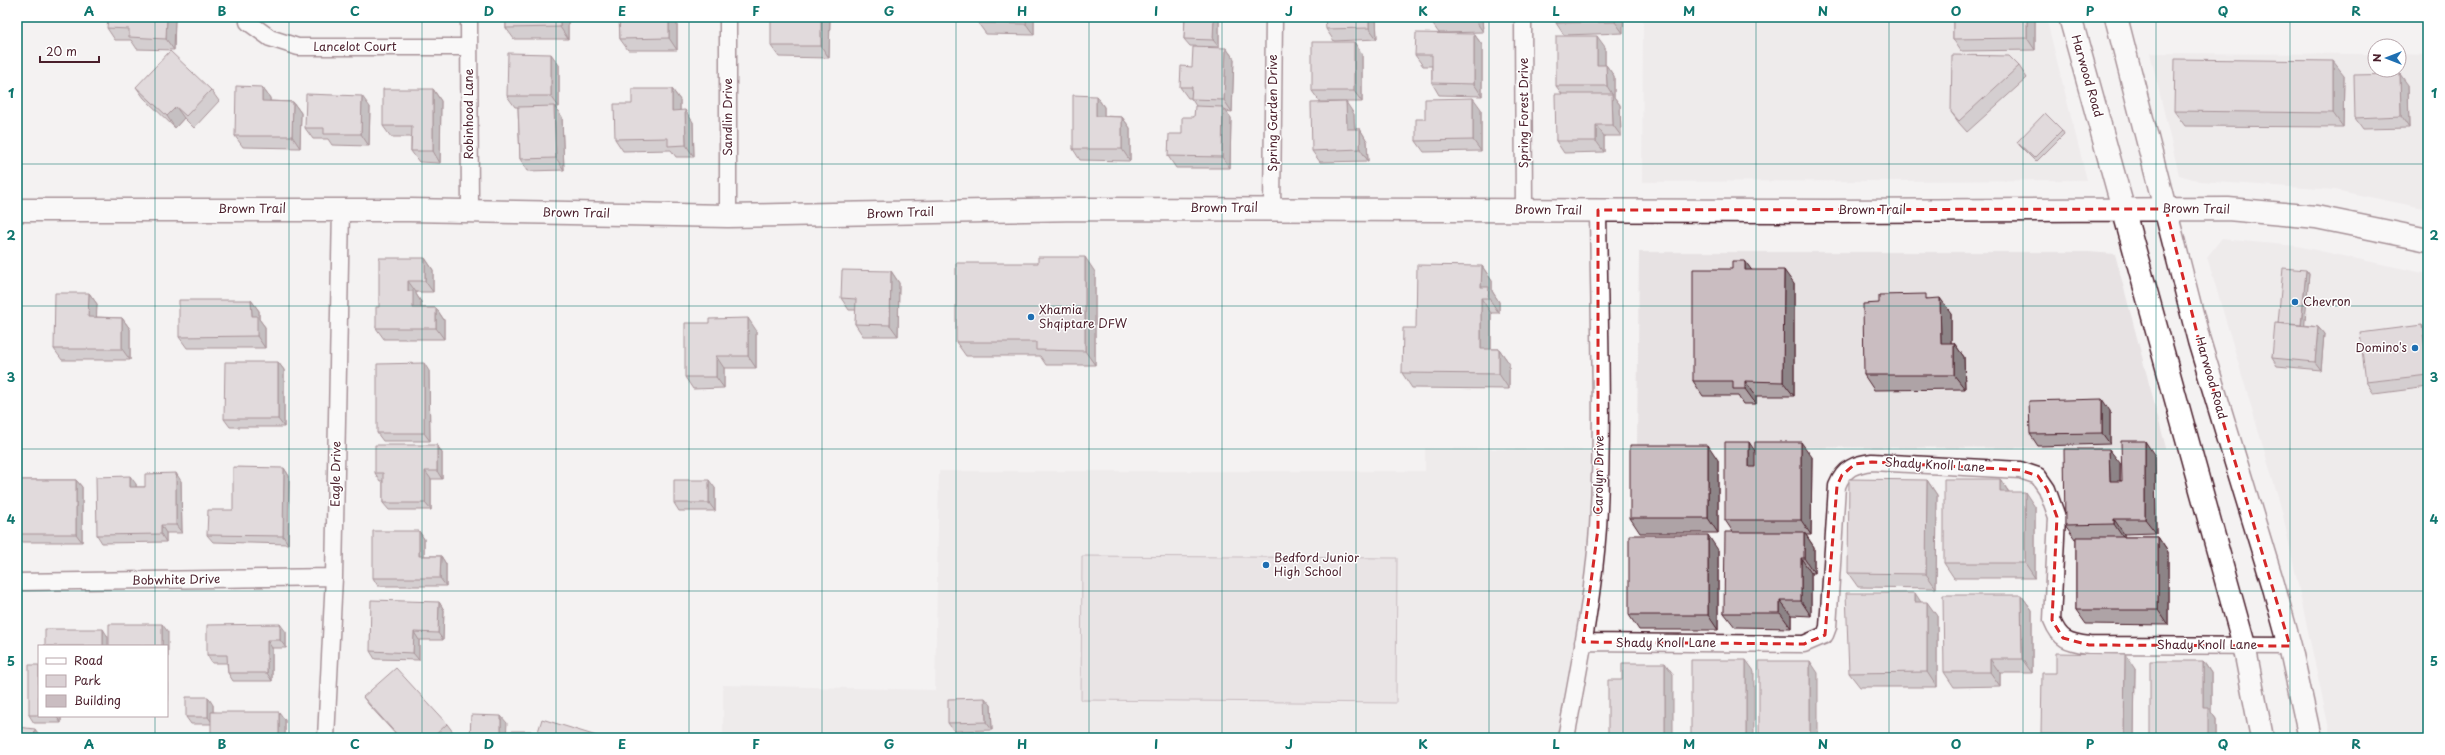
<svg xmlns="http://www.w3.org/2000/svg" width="2445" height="755" font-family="'Playpen Sans',sans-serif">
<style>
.built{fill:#e7e2e3}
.green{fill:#dbd2d5;stroke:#927880}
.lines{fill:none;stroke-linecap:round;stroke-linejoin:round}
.street-casing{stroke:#4a1f2b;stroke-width:19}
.secondary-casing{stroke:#4a1f2b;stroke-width:25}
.street{stroke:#fff;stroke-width:16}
.secondary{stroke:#fff;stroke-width:22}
.wall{fill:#aea3a6;stroke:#4a1f2b}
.shaded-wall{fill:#8d8487;stroke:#4a1f2b}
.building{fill:#cabdc1;stroke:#4a1f2b}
.marked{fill:none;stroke:#d62828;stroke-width:3;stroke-dasharray:8 5;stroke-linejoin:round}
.grid{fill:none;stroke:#0f766e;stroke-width:1;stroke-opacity:0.55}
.poi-dot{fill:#1f6fb2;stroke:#fff;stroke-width:1.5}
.labels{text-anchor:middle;stroke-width:3;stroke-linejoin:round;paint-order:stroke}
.street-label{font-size:12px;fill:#4a1f2b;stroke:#fff}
.poi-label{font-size:12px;fill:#4a1f2b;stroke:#fff;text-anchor:start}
.neatline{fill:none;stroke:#0f766e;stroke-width:1.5}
.grid-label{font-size:13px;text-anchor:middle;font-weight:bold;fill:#0f766e}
</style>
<rect width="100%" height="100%" fill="#f4f2f2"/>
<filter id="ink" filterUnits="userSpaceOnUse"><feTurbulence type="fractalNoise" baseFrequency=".025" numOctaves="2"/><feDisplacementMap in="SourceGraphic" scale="8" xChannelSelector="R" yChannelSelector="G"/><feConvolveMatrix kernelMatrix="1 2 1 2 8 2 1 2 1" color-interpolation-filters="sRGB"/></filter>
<g filter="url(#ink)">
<path class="built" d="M1643,17h403l41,163 -445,2z
M2150,53l225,1v16h24v-16l29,1v154l-93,-19 -135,-9 -21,-6z
M2221,239l76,7 131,28v464h-97l-49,-227 -75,-254z
M1639,252h449l27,2 51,194 -529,-1z
M1425,448l175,2 -2,79 -32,209h-843v-53l212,5 4,-219h486z"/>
<path class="green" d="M1082,556l315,2 -1,145 -315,-3z"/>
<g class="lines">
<g class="street-casing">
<path id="street" d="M469,17l1,193
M1523,17l1,192
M248,22l22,16 28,9h171
M1272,208l2,-191
M728,216v-199
M17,582l317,-5
M1583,642l221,2 21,-9 3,-8 9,-141c7,-18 18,-22 35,-24l148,8 18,6 9,13 10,28 -5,103c8,20 16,22 37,25l201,1
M326,738l8,-161 7,-368
M1566,738c13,-70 27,-139 32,-210 6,-105 1,-212 0,-318"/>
</g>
<g class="secondary-casing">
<path id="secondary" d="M2070,17l174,628 18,93
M2116,17l83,324 74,243 17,62 20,92
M17,210h392l319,6 352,-7 748,2 400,-2 88,8 112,23"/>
</g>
<use href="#street" class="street"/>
<use href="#secondary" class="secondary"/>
</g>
<path class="wall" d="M175,17l-1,33 -37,-1 -6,-9h-16l-8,-12z
M506,17h77h-15v22h-54l-8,-11z
M619,17h58v33h-49l-8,-11z
M830,17l-1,41 -50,-1 -8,-11z
M978,17h56v18l-48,-1 -8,-11z
M1185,17h34v30l-29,-1 -6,-7z
M1376,17l1,22 -43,2 -8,-12z
M1431,17h51l1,15 -44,1 -8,-11z
M1623,17v16l-59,2 -8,-12z
M1953,17h82v33l-74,1 -8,-12z
M1474,34l8,11v51l-43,-1 -7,-12v-17h-9l-8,-11z
M1354,42l8,12v48h-42l-8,-11z
M1605,47v18h1l8,11v21l6,8 1,31h-17v16l-40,1 -8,-12 6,-47 -6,-8z
M1226,48l8,11 -2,53 -6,-1 5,7 -1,50h-54l-8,-12 14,-22 12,-17 2,-11 -5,-8h-3l-8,-11 12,-20z
M559,65v42h-4l7,10 2,53 -36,1 -8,-12 -2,-52h-3l-8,-11z
M2019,66l8,12 -60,54 -8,-9 -8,-11z
M2344,75l-1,52 -158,-1 -11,-15z
M2408,85l1,43 -46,1 -8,-11z
M136,87l75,3 8,11 -25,27 -10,-10 -9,10 -31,-30z
M262,87l8,11v3l23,1 8,11 -1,35 -57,-1 -8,-11z
M433,89l8,12 -1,62 -21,-1 -8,-11v-14h-20l-8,-11z
M672,89l8,11v10l13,12 1,35h-18l-5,-7 -48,1 -8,-12 17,-35z
M1096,96l8,11v9l18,1 8,11v33l-50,-1 -7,-11z
M370,107l-1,39 -37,-1 -4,-6h-15l-8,-11z
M1481,109v42l-57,1 -8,-11 9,-22z
M1354,114l1,15h5l7,12 1,20 -48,1 -8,-11z
M2062,130l2,4 -28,28 -16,-16 -3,-4z
M425,258l8,12v22h-17v2l5,8v6h15l8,12v19h-60l-8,-11 3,-21z
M1745,261l6,9 43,14v112h-38v8h-13l-5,-8h-35l-10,-15 39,-112z
M1482,266l10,15v10l7,11v11h-8v36h8l10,14v26l-97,-1 -10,-15 14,-45z
M2306,270l3,4 -5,51 14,2 6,7 -3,36 -44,-4 -5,-8 6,-35z
M891,271l8,12 -1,53h-35l-8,-12 1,-14h-7l-8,-12z
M1095,272v93h-49l-6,-9h-74l-10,-14z
M89,293l8,11 -1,13 26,1 8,11v31h-68l-8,-11z
M1928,299l23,14v30h3l10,14 1,32 -91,1 -10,-15 15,-72z
M251,300l8,11v8l6,8v21h-78l-8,-11z
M756,330v38h-32v20l-31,1 -8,-12z
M2428,333v54l-54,7 -8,-12z
M278,362l6,8v57h-54l-6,-8z
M429,371l1,70h-47l-6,-8z
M2110,411v33l-72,2 -8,-12z
M437,445l5,8v26h-11v31h-42l-6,-7v-22h-3l-5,-8z
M1755,452l57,5 -1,78h-5l8,12v26h-3v43l-20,-1v13l-56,-1 -11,-14 9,-81 -8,-12z
M2155,456l1,77 -32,1v3h34l10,15v73l-82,-1 -10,-14v-71h-1l-10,-14 55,-62v18h2z
M1718,460v73h-78l-10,-15z
M284,468l5,8 -1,68 -75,-2 -6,-7 26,-25z
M2000,479l9,13 26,15v71h-81l-10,-15z
M17,480h59l6,7v55h-65z
M1927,480l10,15 -1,93 -78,-1 -10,-14z
M181,481l1,52h-16v9l-64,1 -5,-8 39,-51v3h9z
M715,488v23h-36l-5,-8z
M419,531l5,8v17h17l5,8v22h-68l-5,-8z
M1718,550v80h-79l-10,-15z
M2021,595l11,15v63h-32v13l-46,1 -10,-15z
M439,602l5,8 -1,30h-24v20l-44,-1 -5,-8z
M1921,602l16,14v71h-77l-11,-14z
M286,632v16h-14v33h-39l-5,-8 -1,-10h-15l-5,-8z
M2203,661l8,12v39l5,7v19h-65l-1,-1z
M39,665v51h22v7h-27l-5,-8z
M2135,669l-1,69h-90l-3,-4 15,-61z
M363,697l84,27 6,8 -7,6h-47l-30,-33z
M213,705v7l72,8v18l-74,-14h-20l-5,-7z
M991,705l1,25 -38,1 -6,-8z"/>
<path class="shaded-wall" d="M167,17h8l-1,33 -8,-11z
M560,17h8v22l-8,-12z
M669,17h8v33l-8,-12z
M821,17h9l-1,41 -8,-12z
M1026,17h8v18l-8,-11z
M1214,17h5v30l-6,-7z
M1369,17h7l1,22 -8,-11z
M1475,17h7l1,15 -8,-12z
M1615,17h8v16l-8,-11z
M2027,17h8v33l-8,-12z
M1474,34l8,11v51l-8,-12z
M1597,36l8,11v30l-8,-12z
M1354,42l8,12v48l-8,-11z
M1226,48l8,11 -2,53 -8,-12z
M551,54l8,11v42l-8,-11z
M2333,61l11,14 -1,52 -10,-14z
M1606,65l8,11v21l6,8 1,31 -8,-11 -1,-31 -5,-8z
M2400,74l8,11 1,43 -8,-12z
M262,87l8,11v14l-8,-11z
M433,89l8,12 -1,62 -7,-12z
M672,89l8,11v22l-8,-11z
M362,96l8,11 -1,39 -8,-12z
M1096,96l8,11v21l-8,-12z
M1473,98l8,11v42l-8,-11z
M293,102l8,11 -1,35 -8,-12z
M1346,102l8,12 1,27 -8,-12z
M554,106l8,11 2,53 -8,-12z
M176,107l8,11 -9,10 -8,-12z
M1223,107l8,11 -1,50 -8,-11z
M685,110l8,12 1,35 -8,-12z
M1122,117l8,11v33l-8,-12z
M1596,125l8,11v16l-8,-11z
M1360,129l7,12 1,20 -8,-12z
M1085,257l10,15v93l-10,-14z
M425,258l8,12v22l-8,-11z
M1745,261l11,15 -11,-6z
M1482,266l10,15v10l7,11v11l-18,-26z
M1784,270l10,14v112l-11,-14z
M2306,270l3,4 -5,59 -3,-4z
M891,271l8,12 -1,53 -8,-11z
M408,281l8,11v2l5,8v18l-8,-12 -5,-17z
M89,293l8,11 -1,25 -8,-12z
M1481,298l10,15v50l-10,-14z
M1940,298l11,15v44l-10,-14z
M251,300l8,11v8l6,8v21l-8,-12 -5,-20z
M436,308l8,12v19l-8,-11z
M122,318l8,11v31l-8,-11z
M748,318l8,12v38l-8,-12z
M2422,325l6,8v40z
M2318,327l6,7 -3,36 -6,-8z
M1954,343l10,14 1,32 -11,-14z
M1499,349l10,14v26l-10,-15z
M716,356l8,12v20l-8,-11z
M278,362l6,8v57l-6,-8z
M424,363l5,8 1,70 -6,-8z
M1745,381l11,15v8l-11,-15z
M2102,399l8,12v33l-8,-11z
M2145,441l10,15 1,77 -11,-14z
M1749,442l10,15v24l-10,-14z
M1801,442l11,15 -1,78 -10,-15z
M437,445l5,8v26l-5,-8z
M1708,445l10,15v73l-10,-15z
M2109,449l11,14v33l-10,-15z
M284,468l5,8 -1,68 -5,-8z
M425,471l6,8v31l-6,-7z
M176,473l5,8 1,52 -6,-8z
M130,476l6,8v11l-6,-8z
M2000,479l10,15 -10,-2z
M76,480l6,7v55l-6,-8z
M709,480l6,8v23l-6,-8z
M1927,480l10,15 -1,93 -10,-14z
M2025,492l10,15v71l-10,-15z
M2114,519l10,15v5l-10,-15z
M161,525l5,8v9l-5,-8z
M419,531l5,8v25l-5,-8z
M1804,532l10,15v26l-10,-15z
M1708,535l10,15v80l-10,-15z
M2158,537l10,15v73l-10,-15z
M441,556l5,8v22l-6,-8z
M1801,558l10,15v43l-10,-15z
M1915,593l10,15 -10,-6z
M2021,595l11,15v63l-10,-14z
M1780,601l11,14v13l-11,-15z
M439,602l5,8 -1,30 -5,-7z
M1927,602l10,14v71l-10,-15z
M162,624l6,8v69l-1,-1v-54h-5z
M280,624l6,8v16l-6,-8z
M103,629l5,8v9h-5z
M414,632l5,8v20l-6,-7z
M17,639l2,3v52l-2,-3z
M267,640l5,8v33l-5,-8z
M2125,654l10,15 -1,69h-8l-2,-3z
M1990,659l10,14v13l-10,-14z
M1746,660l8,11v67h-8z
M1810,661l8,12v65h-8z
M2203,661l8,12v39l5,7v19h-7l-1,-1 -5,-29z
M1665,663l8,11v64h-8z
M208,697l5,8v19l-5,-7z
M985,698l6,7 1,25 -6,-8z
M279,712l6,8v18h-6z
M56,716h5v7z
M501,716l6,7 -1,15 -5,-7z
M35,729l5,7v2h-6z
M531,731l5,7h-5z"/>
<path class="building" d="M108,17h59l-1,22 -37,-2v-8l-22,-1z
M506,17h54v10l-54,1z
M619,17h50v21l-49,1z
M785,17h36v29h-50v-28l14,1z
M978,17h48v7l-48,-1z
M1185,17h29l-1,23 -29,-1z
M1325,17h44v11l-43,1z
M1431,17h44v3l-44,2z
M1556,17h59v5l-59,1z
M1953,17h74v21l-74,1z
M1416,33l58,1v50l-42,-1v-28h-17z
M1556,36h41v29h9l1,21h-51z
M1312,42h42v49h-42z
M1193,47l33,1 -2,52 -33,-1 1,-12h-12l1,-21 11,1z
M170,51l41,39 -25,26 -10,-9 -9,9 -31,-29z
M508,53l43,1v42h-44z
M1952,55l57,1 10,10 -60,55 -8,-9z
M2175,59l158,2v52l-159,-2z
M2400,74l1,42 -46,2 -1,-43z
M236,86l26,1v14l31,1 -1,34h-57z
M383,89h50v62h-22l1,-25h-29z
M632,89h40v22l13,-1 1,35 -18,1v-8l-53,1 -1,-35h18z
M306,94l56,2 -1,38h-37v-6h-19z
M1555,94h57l1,31h-17v16h-40z
M1073,95l23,1v20l26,1v32h-49z
M1473,98v42l-57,1v-22h9v-20z
M1346,102l1,27h13v20l-48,2 -1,-48z
M554,106l2,52 -36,1 -2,-52z
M1195,106l28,1 -1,50 -54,-1 1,-22h13v-17h12z
M2045,113l17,17 -28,28 -17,-16z
M1038,257h47v94l-49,-1v-8h-80v-79h82z
M379,258h46v23h-17v10h5v17h23v20h-60v-21h3z
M1732,261h13v9h39l-1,112 -38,-1v8h-12v-8h-40v-112h39z
M1417,265l65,1 -1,21h8l-1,11h-7v51h18v25l-97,-1 1,-45h13z
M2283,268l23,2 -5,55 -23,-2z
M842,270l49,1 -1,54 -35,-1 1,-25 -15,-1z
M55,293h34l-1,24 34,1v31h-68z
M1926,294v5l14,-1 1,45h13v32h-90l-1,-71 16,-1v-8z
M179,300h72l1,16h5v20l-78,1z
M748,318v38h-32v21h-31v-54h24v-4z
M2275,323l43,4 -3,35 -43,-4z
M2422,325l6,50 -62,7 -6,-49z
M225,362h53v57h-54z
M424,363v70h-47v-69z
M2102,399v34l-72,1 -1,-33z
M2121,441h24v78h-31v5l-49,1 -1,-76h45l1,32h12z
M1725,442h24v25h6v-25h46v78h-76z
M375,445h62v26h-12v32h-42v-30h-8z
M1630,445h78v73h-78z
M233,467l51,1 -1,68 -76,-1 1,-25h25z
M176,473v52h-15v9l-64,1 -1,-58 34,-1v11h15v-13z
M1849,479l78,1 -1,94 -78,-1z
M1944,479h56v13h25v71h-81z
M17,480h59v54h-59z
M674,480h35v23h-35z
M373,531h46v25h22l-1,22h-67z
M1725,532h79v26h-3v43h-21v12h-56z
M1629,535h79v80h-79z
M2076,537h82v73h-82z
M1846,593h69v9h12v70l-78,1z
M1943,595h78l1,64h-32v13h-46z
M371,600l68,2 -1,31 -24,-1 -1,21 -43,-2z
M109,624h53v22h-53z
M280,624v16h-13v33h-39l-1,-18h-20v-30z
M45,629h58v17h-58z
M2056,653l69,1 -1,81 -83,-1 1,-61h14z
M1691,660h55v78h-55z
M1759,661h51v77h-51z
M2150,661h53v47h5v29h-58z
M1622,663h43v75h-57v-58h14z
M29,665h10v50h-10z
M396,668l51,56 -15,14h-32l-37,-41z
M186,697h22v20h-22z
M985,698l1,24 -38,1v-24z
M211,712h68v26h-68z
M471,715l30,1v15h30v7h-61z
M542,719l61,19h-67z
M17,727l18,2 -1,9h-17z"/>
</g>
<path d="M0 0H2445V755H0ZM2166,209l33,132 91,305 -201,-1 -26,-7 -11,-18 5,-103 -10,-28 -9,-13 -18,-6 -148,-8 -17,2 -13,11 -5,11 -12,149 -21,9 -221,-2 15,-113v-319z" fill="#f4f2f2" fill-opacity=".55" fill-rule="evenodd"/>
<path class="marked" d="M2166,209l33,132 91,305 -201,-1 -26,-7 -11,-18 5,-103 -10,-28 -9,-13 -18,-6 -148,-8 -17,2 -13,11 -5,11 -12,149 -21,9 -221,-2 15,-113v-319z"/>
<path class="grid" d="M155,17v629M289,17v721M422,17v721M556,17v721M689,17v721M822,17v721M956,17v721M1089,17v721M1222,17v721M1356,17v721M1489,17v721M1623,17v721M1756,17v721M1889,17v721M2023,17v721M2156,17v721M2290,17v721M17,164h2411M17,306h2411M17,449h2411M17,591h2411M155,716v22"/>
<g class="poi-dot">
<circle cx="2295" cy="302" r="4"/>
<circle cx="1031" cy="317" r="4"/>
<circle cx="2415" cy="348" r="4"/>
<circle cx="1266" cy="565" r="4"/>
</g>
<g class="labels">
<g class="street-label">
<text x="355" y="51">Lancelot Court</text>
<text transform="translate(2087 76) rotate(74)" y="4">Harwood Road</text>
<text transform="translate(1273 113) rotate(-90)" y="4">Spring Garden Drive</text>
<text transform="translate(1524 113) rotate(-90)" y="4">Spring Forest Drive</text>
<text transform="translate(469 114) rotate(-90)" y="4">Robinhood Lane</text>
<text transform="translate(728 117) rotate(-90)" y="4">Sandlin Drive</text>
<text x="1224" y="212">Brown Trail</text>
<text x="252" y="213">Brown Trail</text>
<text transform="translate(2196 209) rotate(1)" y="4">Brown Trail</text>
<text transform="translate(1548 210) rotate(1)" y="4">Brown Trail</text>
<text x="1872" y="214">Brown Trail</text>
<text transform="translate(576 213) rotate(1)" y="4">Brown Trail</text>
<text transform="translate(900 213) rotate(-2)" y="4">Brown Trail</text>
<text transform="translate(2211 378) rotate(74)" y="4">Harwood Road</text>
<text transform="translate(1935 465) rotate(3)" y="4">Shady Knoll Lane</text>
<text transform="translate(336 474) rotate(-89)" y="4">Eagle Drive</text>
<text transform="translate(1599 475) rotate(-89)" y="4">Carolyn Drive</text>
<text transform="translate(176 580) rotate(-1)" y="4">Bobwhite Drive</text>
<text x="1666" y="647">Shady Knoll Lane</text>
<text x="2207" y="649">Shady Knoll Lane</text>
</g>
<g class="poi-label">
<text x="2303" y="306">Chevron</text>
<text x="1039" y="314">Xhamia<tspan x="1039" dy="14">Shqiptare DFW</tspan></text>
<text x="2407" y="352" text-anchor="end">Domino's</text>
<text x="1274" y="562">Bedford Junior<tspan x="1274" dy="14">High School</tspan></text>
</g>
</g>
<rect width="2445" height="755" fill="none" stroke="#fff" stroke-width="44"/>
<rect x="38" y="645" width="130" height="72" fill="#ffffff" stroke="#b7a5aa"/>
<rect x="46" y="658" width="20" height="6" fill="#ffffff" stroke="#b7a5aa"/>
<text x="74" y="665" font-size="12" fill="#4a1f2b">Road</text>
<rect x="46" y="675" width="20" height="12" fill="#dbd2d5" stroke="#b7a5aa"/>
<text x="74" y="685" font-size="12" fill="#4a1f2b">Park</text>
<rect x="46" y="695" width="20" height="12" fill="#cabdc1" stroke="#b7a5aa"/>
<text x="74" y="705" font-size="12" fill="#4a1f2b">Building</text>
<g transform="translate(2387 58) rotate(270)"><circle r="19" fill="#ffffff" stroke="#b7a5aa"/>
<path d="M0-3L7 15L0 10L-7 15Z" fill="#1f6fb2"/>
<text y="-6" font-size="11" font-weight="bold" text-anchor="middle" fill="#4a1f2b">N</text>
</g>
<path d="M40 56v6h59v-6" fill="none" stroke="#4a1f2b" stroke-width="2"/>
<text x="46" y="56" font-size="12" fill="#4a1f2b" stroke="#ffffff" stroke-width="3" paint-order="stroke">20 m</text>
<rect x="22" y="22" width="2401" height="711" class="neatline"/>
<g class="grid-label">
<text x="89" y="16">A</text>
<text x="222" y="16">B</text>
<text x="355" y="16">C</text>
<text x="489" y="16">D</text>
<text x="622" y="16">E</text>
<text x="756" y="16">F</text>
<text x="889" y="16">G</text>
<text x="1022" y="16">H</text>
<text x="1156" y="16">I</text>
<text x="1289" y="16">J</text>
<text x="1423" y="16">K</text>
<text x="1556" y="16">L</text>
<text x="1689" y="16">M</text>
<text x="1823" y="16">N</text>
<text x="1956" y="16">O</text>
<text x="2090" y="16">P</text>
<text x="2223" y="16">Q</text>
<text x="2356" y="16">R</text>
<text x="11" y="98">1</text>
<text x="2434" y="98">1</text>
<text x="11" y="240">2</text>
<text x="2434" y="240">2</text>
<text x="11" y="382">3</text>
<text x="2434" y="382">3</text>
<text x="11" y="524">4</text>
<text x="2434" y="524">4</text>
<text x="11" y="666">5</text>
<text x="2434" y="666">5</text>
<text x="89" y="749">A</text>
<text x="222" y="749">B</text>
<text x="355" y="749">C</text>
<text x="489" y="749">D</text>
<text x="622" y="749">E</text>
<text x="756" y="749">F</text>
<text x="889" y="749">G</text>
<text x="1022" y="749">H</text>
<text x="1156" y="749">I</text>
<text x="1289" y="749">J</text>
<text x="1423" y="749">K</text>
<text x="1556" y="749">L</text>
<text x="1689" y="749">M</text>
<text x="1823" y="749">N</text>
<text x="1956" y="749">O</text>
<text x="2090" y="749">P</text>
<text x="2223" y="749">Q</text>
<text x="2356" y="749">R</text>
</g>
</svg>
